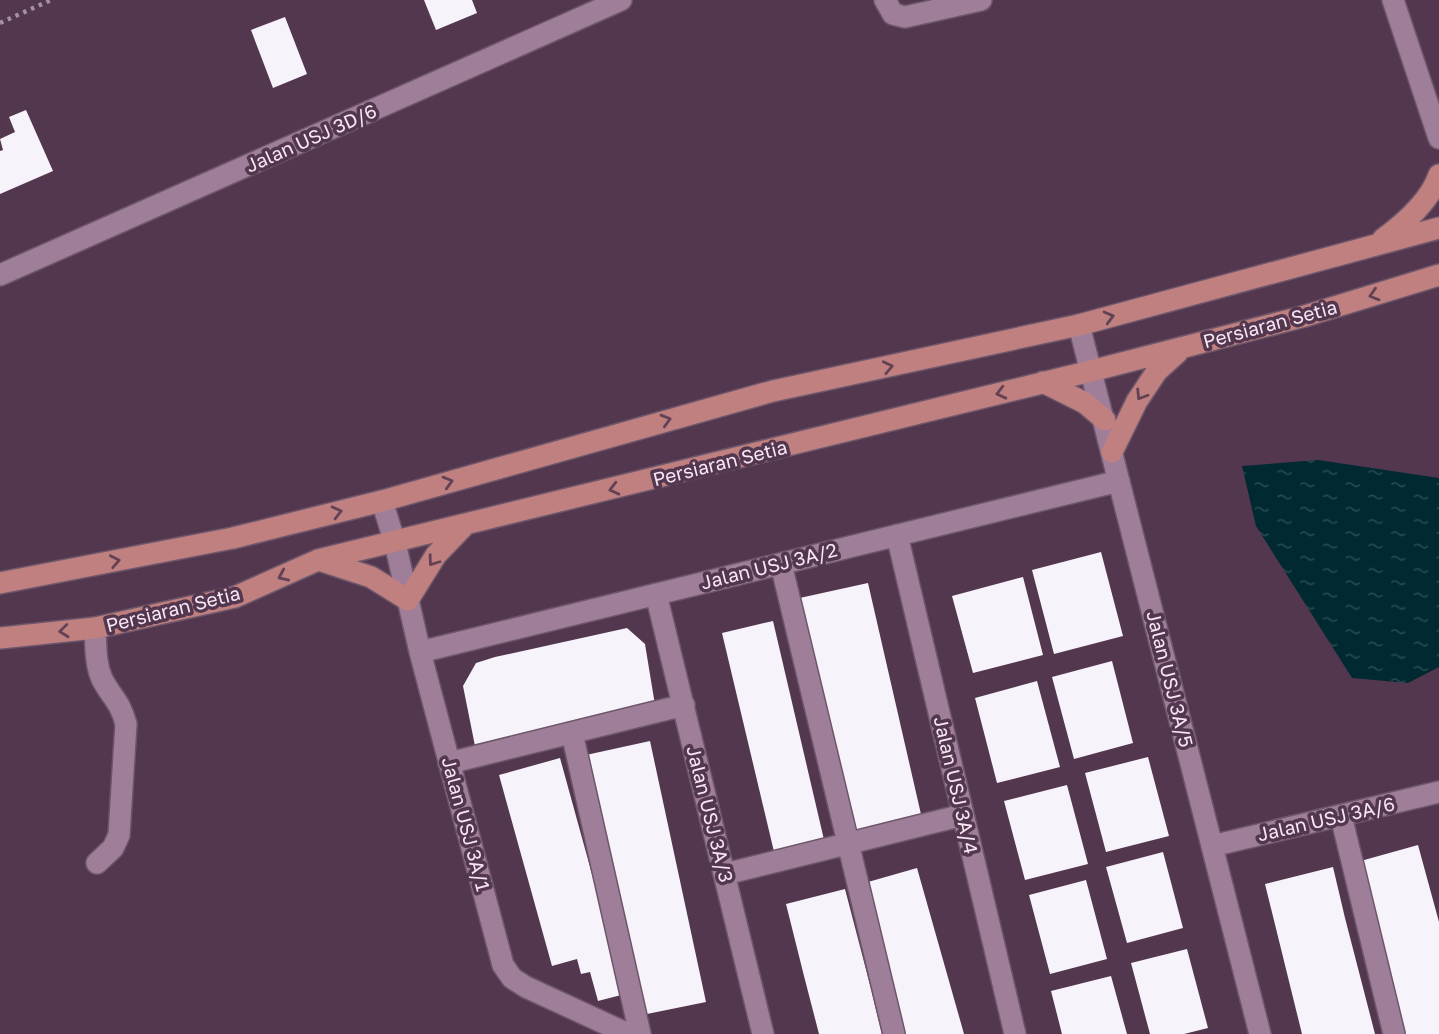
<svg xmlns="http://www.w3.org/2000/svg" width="1439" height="1034" font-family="'Golos Text',sans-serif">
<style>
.water{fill:url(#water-ripples)}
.building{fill:#f7f3fa}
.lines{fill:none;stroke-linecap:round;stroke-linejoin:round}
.minor-casing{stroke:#6e566a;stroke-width:24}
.major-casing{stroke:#6e566a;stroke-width:24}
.path{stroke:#a790a3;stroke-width:4.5;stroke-dasharray:3.5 5;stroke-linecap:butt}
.minor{stroke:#9e7e99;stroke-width:21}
.major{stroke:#c08080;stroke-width:21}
.oneway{stroke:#634256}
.labels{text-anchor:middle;stroke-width:7;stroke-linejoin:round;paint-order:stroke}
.street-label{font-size:19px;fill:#f8e6f4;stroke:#53374f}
</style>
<defs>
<pattern id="water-ripples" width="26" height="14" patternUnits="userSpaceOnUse" patternTransform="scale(1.75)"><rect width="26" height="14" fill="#002931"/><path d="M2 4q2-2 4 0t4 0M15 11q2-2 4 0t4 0" fill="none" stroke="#26484f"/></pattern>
</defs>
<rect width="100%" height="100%" fill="#53374f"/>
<path class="water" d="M1318,460l121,18v189l-31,16 -56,-5 -96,-152 -14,-60z"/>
<path class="building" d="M424,0h48l5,13 -41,17z
M285,17l22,57 -34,14 -22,-58z
M26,110l27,61 -53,23v-43l3,-1 -3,-11 15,-7 -6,-15z
M1101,552l22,84 -69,18 -22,-84z
M1023,577l20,78 -70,18 -21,-77z
M868,583l55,240 -72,16 -56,-240z
M773,621l52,223 -50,12 -53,-223z
M627,628l18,16 10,61 -180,41 -12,-60 13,-23 19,-6z
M1112,661l21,82 -59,16 -22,-82z
M1037,681l23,86 -63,16 -22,-85z
M650,741l56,261 -64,13 -56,-260z
M1148,757l21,79 -63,16 -21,-79z
M560,758l65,236 -27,7 -8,-29 -9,2 -4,-15 -25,7 -53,-191z
M1067,785l21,79 -63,16 -21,-79z
M1418,845l21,77v112h-35l-47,-172z
M1163,852l20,76 -56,15 -21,-76z
M1333,867l12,51 30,116h-73l-37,-150z
M917,868l47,166h-60l-43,-150z
M1086,880l21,79 -57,15 -21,-79z
M845,889l25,96 12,49h-63l-15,-58 -18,-72z
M1187,949l21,79 -24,6h-34l-19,-71z
M1111,976l16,58h-65l-11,-43z"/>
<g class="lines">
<g class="minor-casing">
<path id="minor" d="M885,0l8,14 12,3 76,-17
M1393,0l46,138
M0,275l621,-275
M1079,325l181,709
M382,501l13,42 25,109 83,313 9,13 14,9 102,47
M897,535l118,499
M781,564l113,470
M656,594l107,440
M95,628c1,17 0,35 7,51 10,19 18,22 24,45l-7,111 -6,13 -16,15
M420,652l699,-171
M572,733l68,301
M449,763l235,-58
M1341,816l53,218
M1212,846l227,-54
M725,874l238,-59"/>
</g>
<g class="major-casing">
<path id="major" d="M1383,239c22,-16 47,-38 56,-64
M1043,382l42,21 20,17
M1112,452l25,-51 20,-30 21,-19
M322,561l49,16 37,23 28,-45 27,-28
M0,583l233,-45 149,-37 391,-110 306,-66 360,-97
M0,638l95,-10 140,-31 83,-37 773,-189 214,-55 134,-41"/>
</g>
<path class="path" d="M0,23l51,-23"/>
<use href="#minor" class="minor"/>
<use href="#major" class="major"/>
</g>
<defs><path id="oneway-chevron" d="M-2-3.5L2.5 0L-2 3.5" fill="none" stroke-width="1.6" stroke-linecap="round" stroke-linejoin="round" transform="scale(1.75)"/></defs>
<g class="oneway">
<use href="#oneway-chevron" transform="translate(1374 295) rotate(163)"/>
<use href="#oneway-chevron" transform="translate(1109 317) rotate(-15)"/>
<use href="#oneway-chevron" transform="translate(888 367) rotate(-12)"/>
<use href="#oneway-chevron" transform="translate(1001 393) rotate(166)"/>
<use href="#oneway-chevron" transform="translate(1141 395) rotate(122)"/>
<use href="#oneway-chevron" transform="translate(666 420) rotate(-16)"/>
<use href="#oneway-chevron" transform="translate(448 482) rotate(-16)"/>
<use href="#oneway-chevron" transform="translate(614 489) rotate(166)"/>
<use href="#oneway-chevron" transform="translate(337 512) rotate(-14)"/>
<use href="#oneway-chevron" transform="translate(115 561) rotate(-11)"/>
<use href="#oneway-chevron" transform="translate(433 561) rotate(126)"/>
<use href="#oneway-chevron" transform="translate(283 576) rotate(156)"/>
<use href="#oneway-chevron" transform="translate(64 631) rotate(174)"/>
</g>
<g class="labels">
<g class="street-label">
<text transform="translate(311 138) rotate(-24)" y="7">Jalan USJ 3D/6</text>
<text transform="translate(1270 324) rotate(-15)" y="7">Persiaran Setia</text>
<text transform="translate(720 463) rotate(-14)" y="7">Persiaran Setia</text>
<text transform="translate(769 566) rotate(-14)" y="7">Jalan USJ 3A/2</text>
<text transform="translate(173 609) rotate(-14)" y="7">Persiaran Setia</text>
<text transform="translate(1170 679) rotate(76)" y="7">Jalan USJ 3A/5</text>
<text transform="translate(956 785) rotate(77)" y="7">Jalan USJ 3A/4</text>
<text transform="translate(710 814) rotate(76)" y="7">Jalan USJ 3A/3</text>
<text transform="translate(1326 819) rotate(-13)" y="7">Jalan USJ 3A/6</text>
<text transform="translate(466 824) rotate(75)" y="7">Jalan USJ 3A/1</text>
</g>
</g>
</svg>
